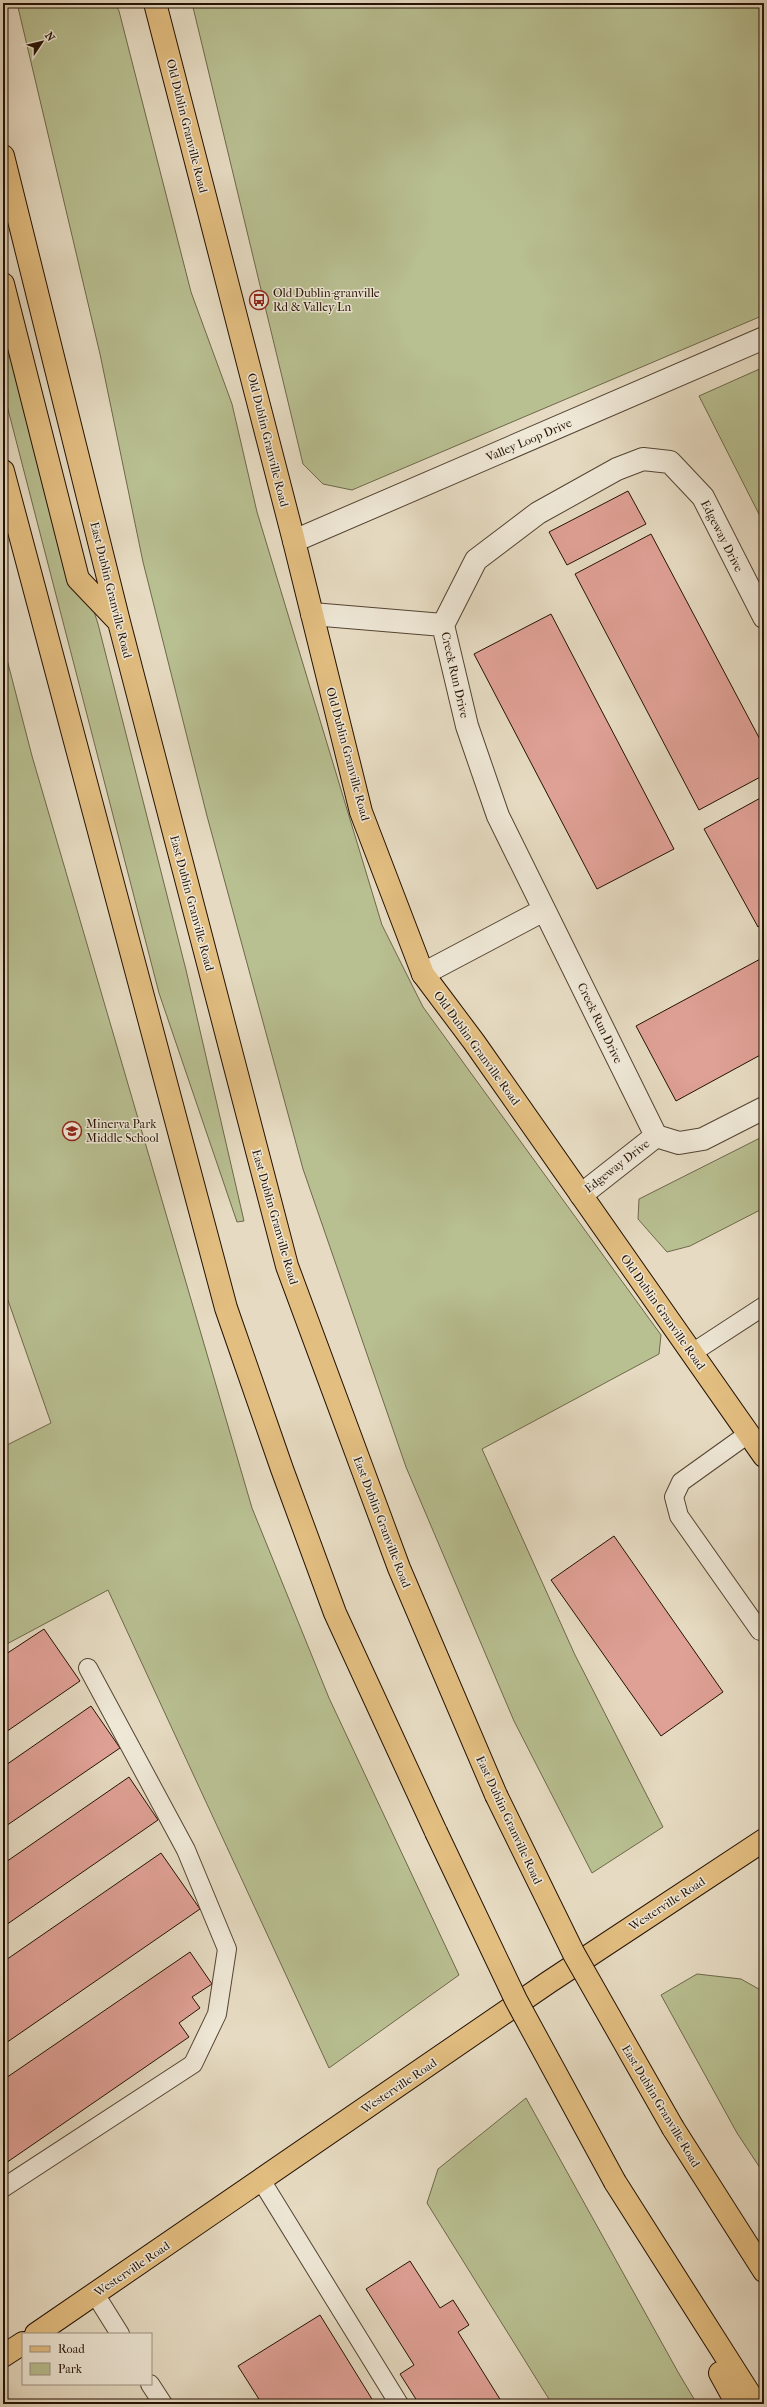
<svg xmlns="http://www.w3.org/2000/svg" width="767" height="2407" font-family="'IM FELL French Canon',serif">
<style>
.green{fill:#b8bf91;stroke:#6e684a}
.building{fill:#dfa095;stroke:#241103}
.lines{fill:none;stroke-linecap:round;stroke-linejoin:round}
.service-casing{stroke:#544433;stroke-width:20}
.minor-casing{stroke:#544433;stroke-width:24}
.primary-casing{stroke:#241103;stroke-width:24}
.service{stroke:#efe8d7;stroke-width:18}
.minor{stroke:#efe8d7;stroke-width:22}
.primary{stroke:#e3be81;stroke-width:22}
.primary-bridge-casing{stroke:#241103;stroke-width:24;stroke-linecap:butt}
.primary-bridge{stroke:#e3be81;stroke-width:22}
.labels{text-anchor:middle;stroke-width:3;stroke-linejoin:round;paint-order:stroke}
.street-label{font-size:12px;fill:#241103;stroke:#efe8d7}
.poi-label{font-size:12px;fill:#241103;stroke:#efe8d7;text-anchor:start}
</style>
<rect width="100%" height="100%" fill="#e6dbc2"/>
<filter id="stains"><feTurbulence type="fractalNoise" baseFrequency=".005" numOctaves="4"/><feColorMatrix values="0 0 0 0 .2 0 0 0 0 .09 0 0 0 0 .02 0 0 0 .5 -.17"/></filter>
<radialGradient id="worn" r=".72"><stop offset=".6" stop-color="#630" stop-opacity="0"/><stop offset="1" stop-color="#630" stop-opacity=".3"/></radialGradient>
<path class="green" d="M17,3h98l4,8 72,281 41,112 25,108 125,413 41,82 238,328 -2,19 -177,95 93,206 88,172 -71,46 -78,-152 -108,-254 -103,-298 -96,-353 -64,-254 -43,-208z
M192,3h572v312l-412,175 -29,-6 -20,-20z
M3,325l95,299 88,346 58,251 -7,1 -78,-229 -156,-603z
M764,367v157l-65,-128z
M3,644l29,112 220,752 77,190 130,277 -130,93 -221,-478 -105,56v-199l48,-24 -48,-137z
M764,1136v72l-74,38 -23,6 -29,-33 1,-20z
M697,1974l44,5 23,13v182l-27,-41 -76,-138z
M526,2098l152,274 19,32h-145l-125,-201 11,-34z"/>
<path class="building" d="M628,491l18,33 -79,41 -18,-33z
M651,534l113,213v28l-65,35 -124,-236z
M551,614l123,235 -77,40 -123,-235z
M764,796v127l-6,4 -54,-98z
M764,957v96l-88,48 -40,-75z
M614,1536l109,156 -62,44 -110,-156z
M44,1629l36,52 -77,53v-78z
M91,1706l29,42 -117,80v-61z
M129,1777l29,43 -155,107v-63z
M161,1853l39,56 -197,136v-83z
M190,1952l22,32 -20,13 8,11 -21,15 10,14 -186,128v-85z
M410,2261l30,47 13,-8 16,25 -11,7 45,72h-84l-19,-30 14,-9 -48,-76z
M320,2315l55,89h-113l-24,-38z"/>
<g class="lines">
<g class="service-casing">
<path id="service" d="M692,1353l72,-47
M748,1434l-67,48 -7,15 5,19 81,115
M261,2180l138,224
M3,2188l190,-124 24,-50 10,-65 -41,-99 -98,-182
M95,2294l25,40
M150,2384l13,20"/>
</g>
<g class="minor-casing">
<path id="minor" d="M294,541l470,-203
M312,614l131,11
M423,974l121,-64
M656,1136l-158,-320 -31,-90 -24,-101 33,-65 62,-47 79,-44 26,-10 27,3 33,35 61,120
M656,1136l23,7 24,-4 61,-31
M581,1195l75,-59"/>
</g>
<g class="primary-casing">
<path id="primary" d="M155,3l139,538 67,271 62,162 51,68 290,414
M3,156l116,466 168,644 112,302 97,227
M3,284l75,295 40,42
M3,471l223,837 56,161 53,144 101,219
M673,2128l91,143
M615,2182l141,222
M36,2334l513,-352 215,-142
M3,2356l20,-13
M720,2373l17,31"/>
</g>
<use href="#service" class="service"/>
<use href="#minor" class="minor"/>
<use href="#primary" class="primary"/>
<g class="primary-bridge-casing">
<path id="primary-bridge" d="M496,1795l78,159 99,174
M436,1832l80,168 99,182"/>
</g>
<use href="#primary-bridge" class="primary-bridge"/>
</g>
<defs>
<g id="bus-ring" transform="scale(1)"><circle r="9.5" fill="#efe8d7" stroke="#8f2418" stroke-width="1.5"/><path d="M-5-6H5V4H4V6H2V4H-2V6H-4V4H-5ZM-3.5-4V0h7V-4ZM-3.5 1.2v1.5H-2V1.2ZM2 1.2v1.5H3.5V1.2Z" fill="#8f2418"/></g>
<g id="school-ring" transform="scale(1)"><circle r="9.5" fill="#efe8d7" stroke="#8f2418" stroke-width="1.5"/><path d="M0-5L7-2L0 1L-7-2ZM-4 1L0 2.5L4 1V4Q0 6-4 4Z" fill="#8f2418"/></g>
</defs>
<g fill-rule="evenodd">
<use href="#bus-ring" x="259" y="300"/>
<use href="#school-ring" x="72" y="1131"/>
</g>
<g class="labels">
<g class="street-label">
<text transform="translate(187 126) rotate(76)" y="4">Old Dublin Granville Road</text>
<text transform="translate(268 440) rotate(76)" y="4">Old Dublin Granville Road</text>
<text transform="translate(529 440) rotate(-23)" y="4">Valley Loop Drive</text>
<text transform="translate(722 536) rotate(63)" y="4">Edgeway Drive</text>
<text transform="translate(111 590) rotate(76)" y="4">East Dublin Granville Road</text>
<text transform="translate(455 675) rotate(77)" y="4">Creek Run Drive</text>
<text transform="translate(348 754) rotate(75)" y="4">Old Dublin Granville Road</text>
<text transform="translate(192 903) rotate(75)" y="4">East Dublin Granville Road</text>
<text transform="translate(600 1023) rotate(64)" y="4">Creek Run Drive</text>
<text transform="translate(477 1048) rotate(54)" y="4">Old Dublin Granville Road</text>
<text transform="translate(617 1166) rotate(-38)" y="4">Edgeway Drive</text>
<text transform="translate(275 1217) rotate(74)" y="4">East Dublin Granville Road</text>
<text transform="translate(663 1312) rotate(55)" y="4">Old Dublin Granville Road</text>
<text transform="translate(382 1522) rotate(69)" y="4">East Dublin Granville Road</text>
<text transform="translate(509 1820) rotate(65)" y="4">East Dublin Granville Road</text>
<text transform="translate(667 1904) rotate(-33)" y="4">Westerville Road</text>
<text transform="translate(399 2086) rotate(-34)" y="4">Westerville Road</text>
<text transform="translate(661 2106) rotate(59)" y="4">East Dublin Granville Road</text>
<text transform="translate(132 2269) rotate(-34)" y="4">Westerville Road</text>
</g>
<g class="poi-label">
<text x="273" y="297">Old Dublin-granville<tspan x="273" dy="14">Rd &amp; Valley Ln</tspan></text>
<text x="86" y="1128">Minerva Park<tspan x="86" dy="14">Middle School</tspan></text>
</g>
</g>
<rect width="767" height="2407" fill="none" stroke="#e6dbc2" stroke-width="16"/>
<rect x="4" y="4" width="759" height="2399" fill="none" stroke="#241103" stroke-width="2"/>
<rect x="8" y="8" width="751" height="2391" fill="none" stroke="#241103"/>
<rect x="22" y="2333" width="130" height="52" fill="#efe8d7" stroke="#9e9282"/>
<rect x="30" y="2346" width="20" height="6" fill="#e3be81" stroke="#9e9282"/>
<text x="58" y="2353" font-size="12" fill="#241103">Road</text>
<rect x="30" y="2363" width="20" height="12" fill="#b8bf91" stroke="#9e9282"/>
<text x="58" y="2373" font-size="12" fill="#241103">Park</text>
<g transform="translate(42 42) rotate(55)" stroke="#efe8d7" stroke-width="3" paint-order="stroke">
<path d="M0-3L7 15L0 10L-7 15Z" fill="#241103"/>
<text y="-6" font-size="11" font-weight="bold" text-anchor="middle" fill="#241103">N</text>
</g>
<rect width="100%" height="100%" filter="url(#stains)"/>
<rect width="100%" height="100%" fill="url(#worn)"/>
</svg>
